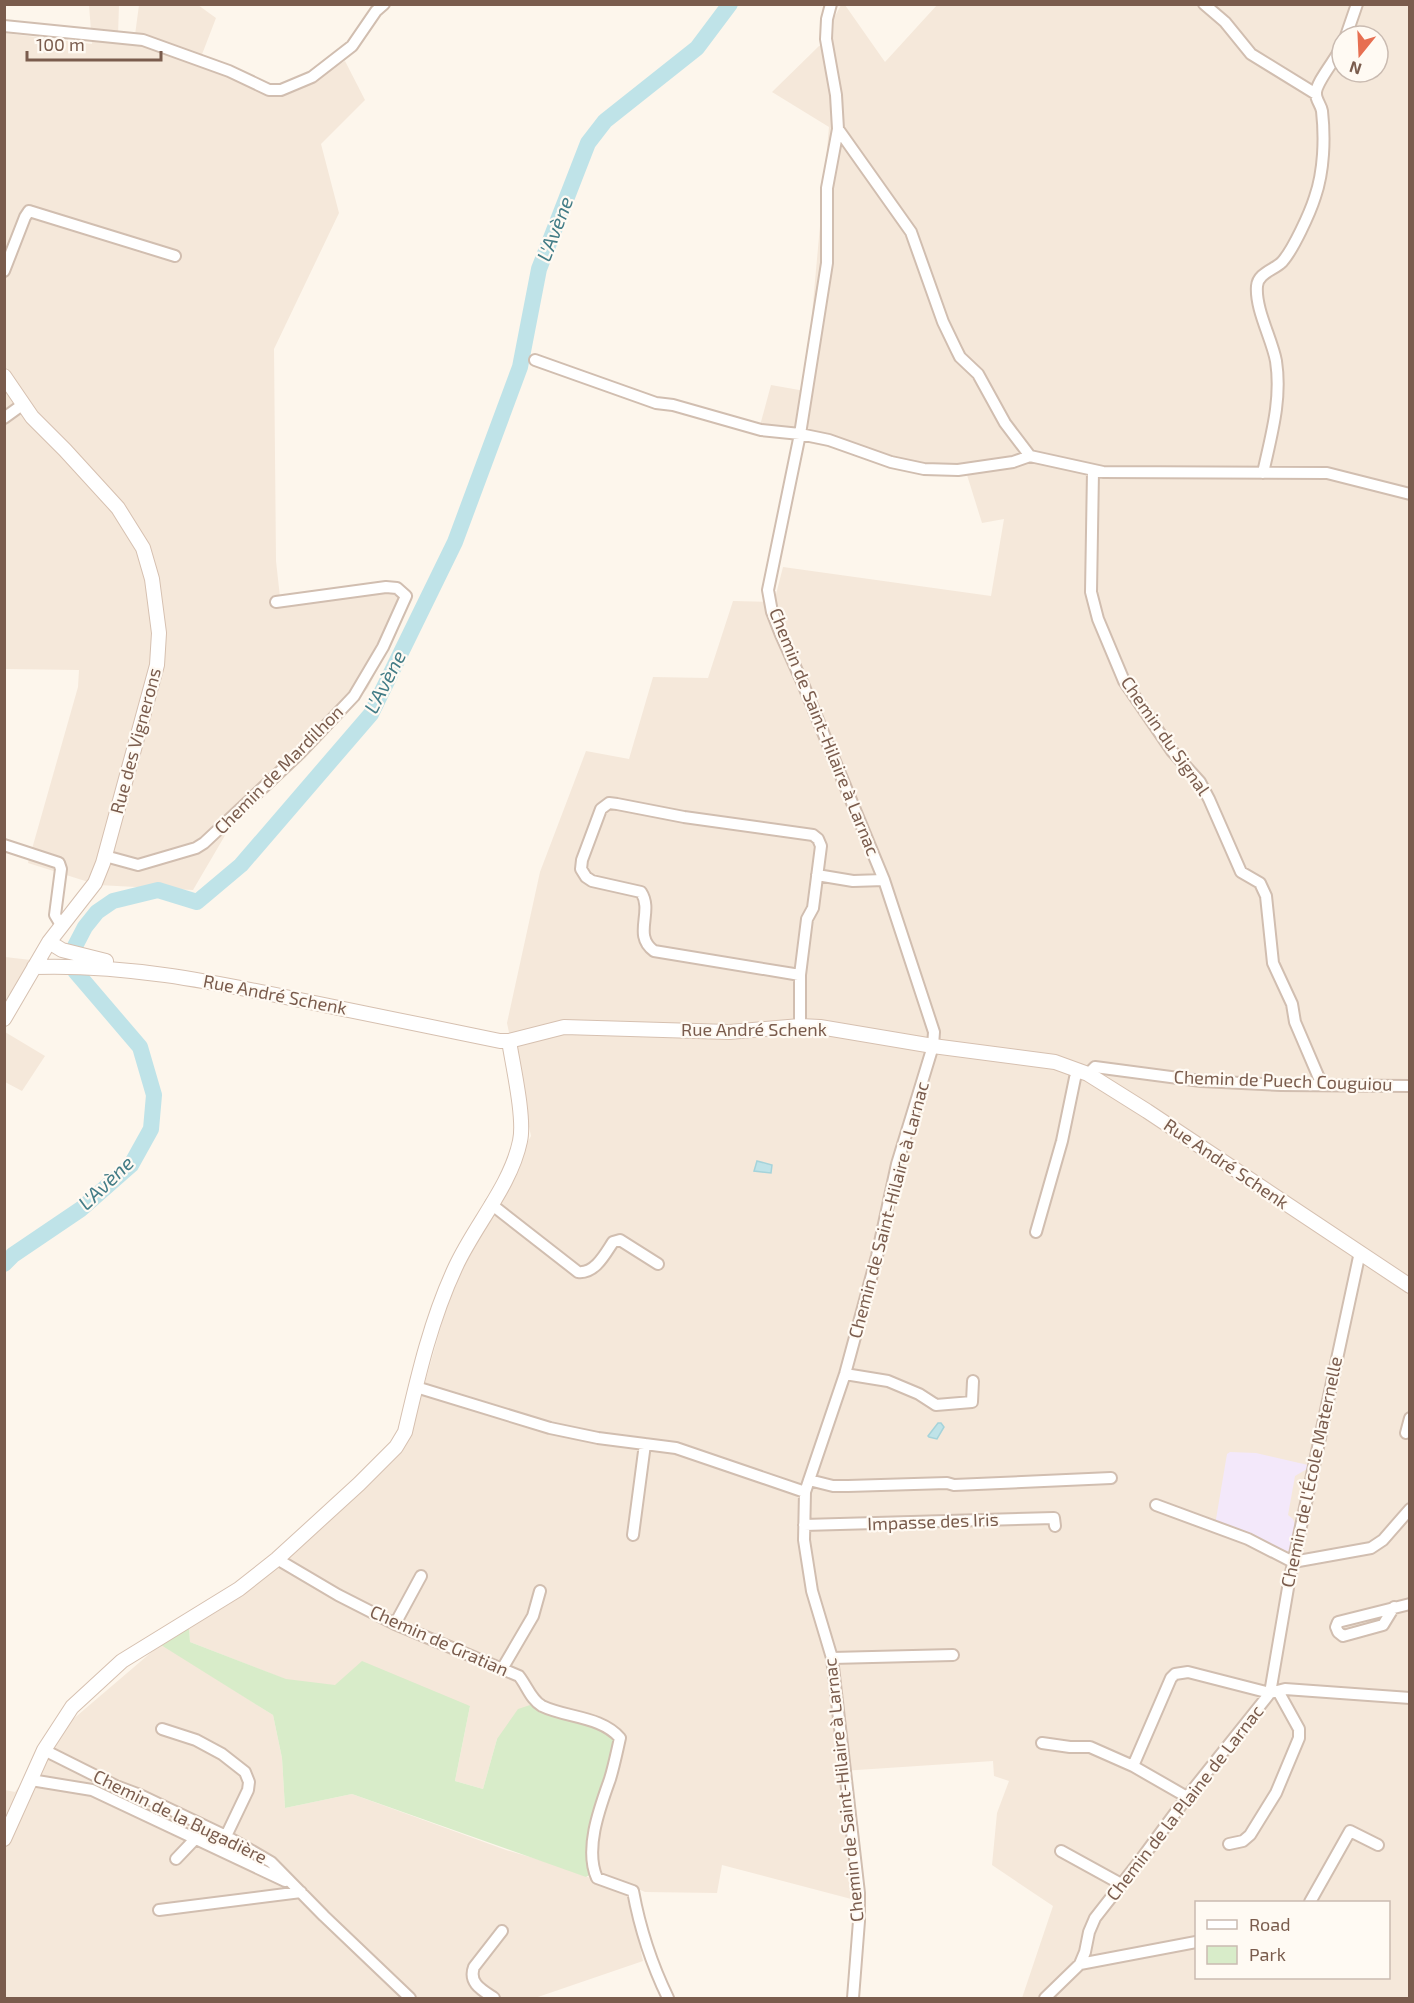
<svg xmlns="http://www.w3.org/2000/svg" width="1414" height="2003" font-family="'Exo 2',sans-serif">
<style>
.residential{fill:#f5e8da;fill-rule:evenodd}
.education{fill:#f3e8fa}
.green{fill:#d8ecc9}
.water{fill:#bfe3e8;stroke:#a5d3da;stroke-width:1.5}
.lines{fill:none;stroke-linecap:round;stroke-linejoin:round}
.river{stroke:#bfe3e8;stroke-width:16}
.street-casing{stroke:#d1beb0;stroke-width:14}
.secondary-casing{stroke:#d6c0b0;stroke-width:16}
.street{stroke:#fff;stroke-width:10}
.secondary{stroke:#fff;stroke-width:14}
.labels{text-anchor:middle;stroke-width:4.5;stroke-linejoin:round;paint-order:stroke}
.street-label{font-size:18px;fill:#7a5c4d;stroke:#fffaf3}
.water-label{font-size:20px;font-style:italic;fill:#437c86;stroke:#fffaf3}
</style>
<rect width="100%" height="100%" fill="#fdf6ec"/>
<path class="residential" d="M89,5h30l-1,30h17l4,-30h59l18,13 -15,39 78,40 66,-36 20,39 -44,44 18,69 -65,136 2,212 4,36 117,-12 15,14 -44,89 -44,50 -97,94 -34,58 -95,-5 -70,-22 50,-176 1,-17 -74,-1 -1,-636 88,11z
M841,5h4l40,57 52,-57h472v1993h-387l31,-92 -61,-41 5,-52 12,-32 -15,-5 -1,-15 -151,10 13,129 -133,-35 -5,28 -72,-1 -49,-21 -99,-132 -14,50 -28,-8 15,-75 -183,-26 -97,-38 -1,-16 220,-188 45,-157 77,-145 -24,-113 33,-151 46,-121 43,8 24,-82 55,1 25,-77 41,1 9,-35 208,29 13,-77 -22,4 -15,-48 -209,-42 13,-48 34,6 24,-264 -57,-35 47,-46 14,-7 1,-21zM1342,36h36v36h-36zM1196,1902h192v76h-192z
M5,957l26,3 -26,46z
M5,1032l40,24 -23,35 -17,-9z
M161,1644l112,71 9,43 3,50 67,-14 154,56 54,16 68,27 15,68 -108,37h-530v-208l10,2 43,-60z"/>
<path class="education" d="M1230,1452l26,1 52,12 -1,4 -12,7 -7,39 5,4 3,9 -6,24 -75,-27 12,-71z"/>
<path class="green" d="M189,1626l1,16 96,37 49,6 27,-24 108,45 -15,75 28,8 14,-50 21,-30 15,-5 73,25 9,11 -26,102 7,29 -10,6 -234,-83 -67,14 -3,-50 -9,-43 -112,-70z"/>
<path class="water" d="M757,1161l15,4 -1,8 -17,-2z
M938,1423h3l3,4 -7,12 -8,-2 -1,-1z"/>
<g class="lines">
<path class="river" d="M4,1264l9,-9 68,-46 50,-44 20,-36 3,-34 -14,-48 -65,-76 -2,-21 12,-23 12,-15 16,-11 45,-11 39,12 44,-37 130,-151 84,-172 65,-175 19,-98 49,-126 17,-22 92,-73 33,-44"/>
<g class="street-casing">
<path id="street" d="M831,4l-4,15 -1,20 10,56 2,34 -11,59v75l-27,171 -32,156 4,22 9,23 22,49 81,196 50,152 -1,14 -36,118 -20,92 -32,118 -40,118 -1,48 8,51 20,67 27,235v28l-6,77
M1204,4l21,18 26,32 65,40
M4,26l139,14 86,31 40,19h12l31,-13 40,-31 24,-35 8,-7
M1346,36l11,-32
M838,129l73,103 32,90 13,27 4,8 18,17 27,49 25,33
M4,271l21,-54 4,-6 146,45
M535,360l121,43 17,2 88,25 39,4 29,6 62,22 33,7 34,1 55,-8 17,-6 73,16 224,1 83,21
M4,418l18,-13
M1093,471l-2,121 7,27 26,62 48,70 28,31 9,17 32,73 19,11 6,13 7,67 19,41 3,18 27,63
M1263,473c8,-37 19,-73 13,-112 -4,-22 -21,-52 -19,-75 1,-13 17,-16 25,-24 11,-12 28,-49 33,-65 9,-26 10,-59 7,-86 -1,-6 -6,-11 -6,-17 -1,-11 21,-36 26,-48
M4,845l55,18 2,6 -6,46 6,10
M105,856l33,9 58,-17 8,-5 96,-90 54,-57 29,-49 23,-51 -9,-8 -11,-1 -110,15
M817,875l36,6 31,-1
M800,1026v-51l7,-56 6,-11 8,-62 -3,-7 -5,-4 -129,-18 -67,-13 -8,-1 -8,6 -19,51 -1,9 5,8 6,4 49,11c13,20 -9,43 13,59l146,24
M1088,1074l7,-7 106,14 80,4 129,1
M491,1204l87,68c17,2 27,-18 35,-30l7,-2 38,24
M1036,1232l26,-91 13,-63 4,-8
M845,1374l43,7 31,13 17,11 36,-3 1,-21
M416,1387l134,41 48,10 78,10 129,44
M1406,1433l4,-15
M809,1480l24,6h15l99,-3 7,2 157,-7
M1156,1505l92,34 45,23
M804,1525l250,-7 1,8
M633,1535l12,-91
M277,1559l61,36 57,29 124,52c8,10 12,24 23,30 25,12 59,10 78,32 -3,13 -6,28 -10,41 -10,28 -26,70 -13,99l36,13c7,38 18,72 35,107
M1293,1562l78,-14 12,-8 27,-31
M1394,1607l-11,18 -40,11 -5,-4 -2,-5 2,-5 72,-18
M395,1624l26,-48
M832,1658l121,-3
M502,1669l31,-53 7,-25
M162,1729l34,11 26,14 23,18 4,10 -1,8 -22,46
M1042,1743l28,4h20l43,19 54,31
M44,1750l72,36 24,9 86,41 45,26 53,54 86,82
M1133,1766l38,-88 4,-4 13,-2 82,21 19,-111 71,-330
M31,1780l61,10 193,91
M1229,1844l14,-3 7,-6 26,-42 23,-55v-9l-21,-38
M1061,1851l60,33
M176,1859l20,-21
M1310,1902l40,-71 28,14
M159,1910l142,-18
M1080,1964l116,-22
M494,1998c-12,-8 -26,-15 -20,-31l28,-36
M1045,1998l35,-34 5,-12 4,-20 6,-14 47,-60 45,-61 83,-104 15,-4 125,9"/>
</g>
<g class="secondary-casing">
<path id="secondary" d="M4,376l28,41 33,33 53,58 25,40 9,31 7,54 -2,32 -54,198 -8,20 -46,59 -45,77
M49,942l13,8 44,11
M34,967c89,-3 175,14 261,32 68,14 137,28 205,42h9l55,-14 165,5 71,-6 20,1 113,19 122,16 33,12 59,37 263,175
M4,1839l40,-89 28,-43 50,-46 117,-72 38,-30 82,-75 37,-37 9,-15c13,-56 26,-113 51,-166 19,-41 55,-81 64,-125 5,-22 -7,-75 -11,-100"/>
</g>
<use href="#street" class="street"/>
<use href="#secondary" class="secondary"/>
</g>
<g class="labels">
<g class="street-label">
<text transform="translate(824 732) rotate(68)" y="6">Chemin de Saint-Hilaire à Larnac</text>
<text transform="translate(1165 736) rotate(55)" y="6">Chemin du Signal</text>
<text transform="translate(136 741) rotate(-75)" y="6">Rue des Vignerons</text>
<text transform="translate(279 770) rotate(-45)" y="6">Chemin de Mardilhon</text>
<text transform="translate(275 995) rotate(11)" y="6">Rue André Schenk</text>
<text x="754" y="1036">Rue André Schenk</text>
<text transform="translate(1283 1081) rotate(2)" y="6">Chemin de Puech Couguiou</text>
<text transform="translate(1226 1164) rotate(34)" y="6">Rue André Schenk</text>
<text transform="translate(889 1210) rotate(-75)" y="6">Chemin de Saint-Hilaire à Larnac</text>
<text transform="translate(1312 1472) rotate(-78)" y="6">Chemin de l'École Maternelle</text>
<text transform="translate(933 1522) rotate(-2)" y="6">Impasse des Iris</text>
<text transform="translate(439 1641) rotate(24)" y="6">Chemin de Gratian</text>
<text transform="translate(844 1790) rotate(-96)" y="6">Chemin de Saint-Hilaire à Larnac</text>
<text transform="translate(1185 1803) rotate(-52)" y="6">Chemin de la Plaine de Larnac</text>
<text transform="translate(180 1817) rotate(26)" y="6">Chemin de la Bugadière</text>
</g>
<g class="water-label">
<text transform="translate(555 229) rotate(-69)" y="7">L'Avène</text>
<text transform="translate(385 682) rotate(-63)" y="7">L'Avène</text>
<text transform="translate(106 1183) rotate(-44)" y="7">L'Avène</text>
</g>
</g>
<rect width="1414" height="2003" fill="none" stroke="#7a5c4d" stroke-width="12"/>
<rect x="1195" y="1901" width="195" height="78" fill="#fffaf3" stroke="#cabbb1" stroke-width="1.5"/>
<rect x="1207" y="1920" width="30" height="9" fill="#ffffff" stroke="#cabbb1" stroke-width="1.5"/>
<text x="1249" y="1931" font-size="18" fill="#7a5c4d">Road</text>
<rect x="1207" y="1946" width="30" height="18" fill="#d8ecc9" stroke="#cabbb1" stroke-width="1.5"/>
<text x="1249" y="1961" font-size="18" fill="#7a5c4d">Park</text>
<g transform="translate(1360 54) rotate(198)"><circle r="28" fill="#fffaf3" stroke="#cabbb1" stroke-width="1.5"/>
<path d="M0-4.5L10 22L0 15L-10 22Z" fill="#e76f51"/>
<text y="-9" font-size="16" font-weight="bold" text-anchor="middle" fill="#7a5c4d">N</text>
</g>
<path d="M27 51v9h134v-9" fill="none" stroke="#7a5c4d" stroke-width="3"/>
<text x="36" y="51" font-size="18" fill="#7a5c4d" stroke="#fffaf3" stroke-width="4.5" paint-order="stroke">100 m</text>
</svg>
